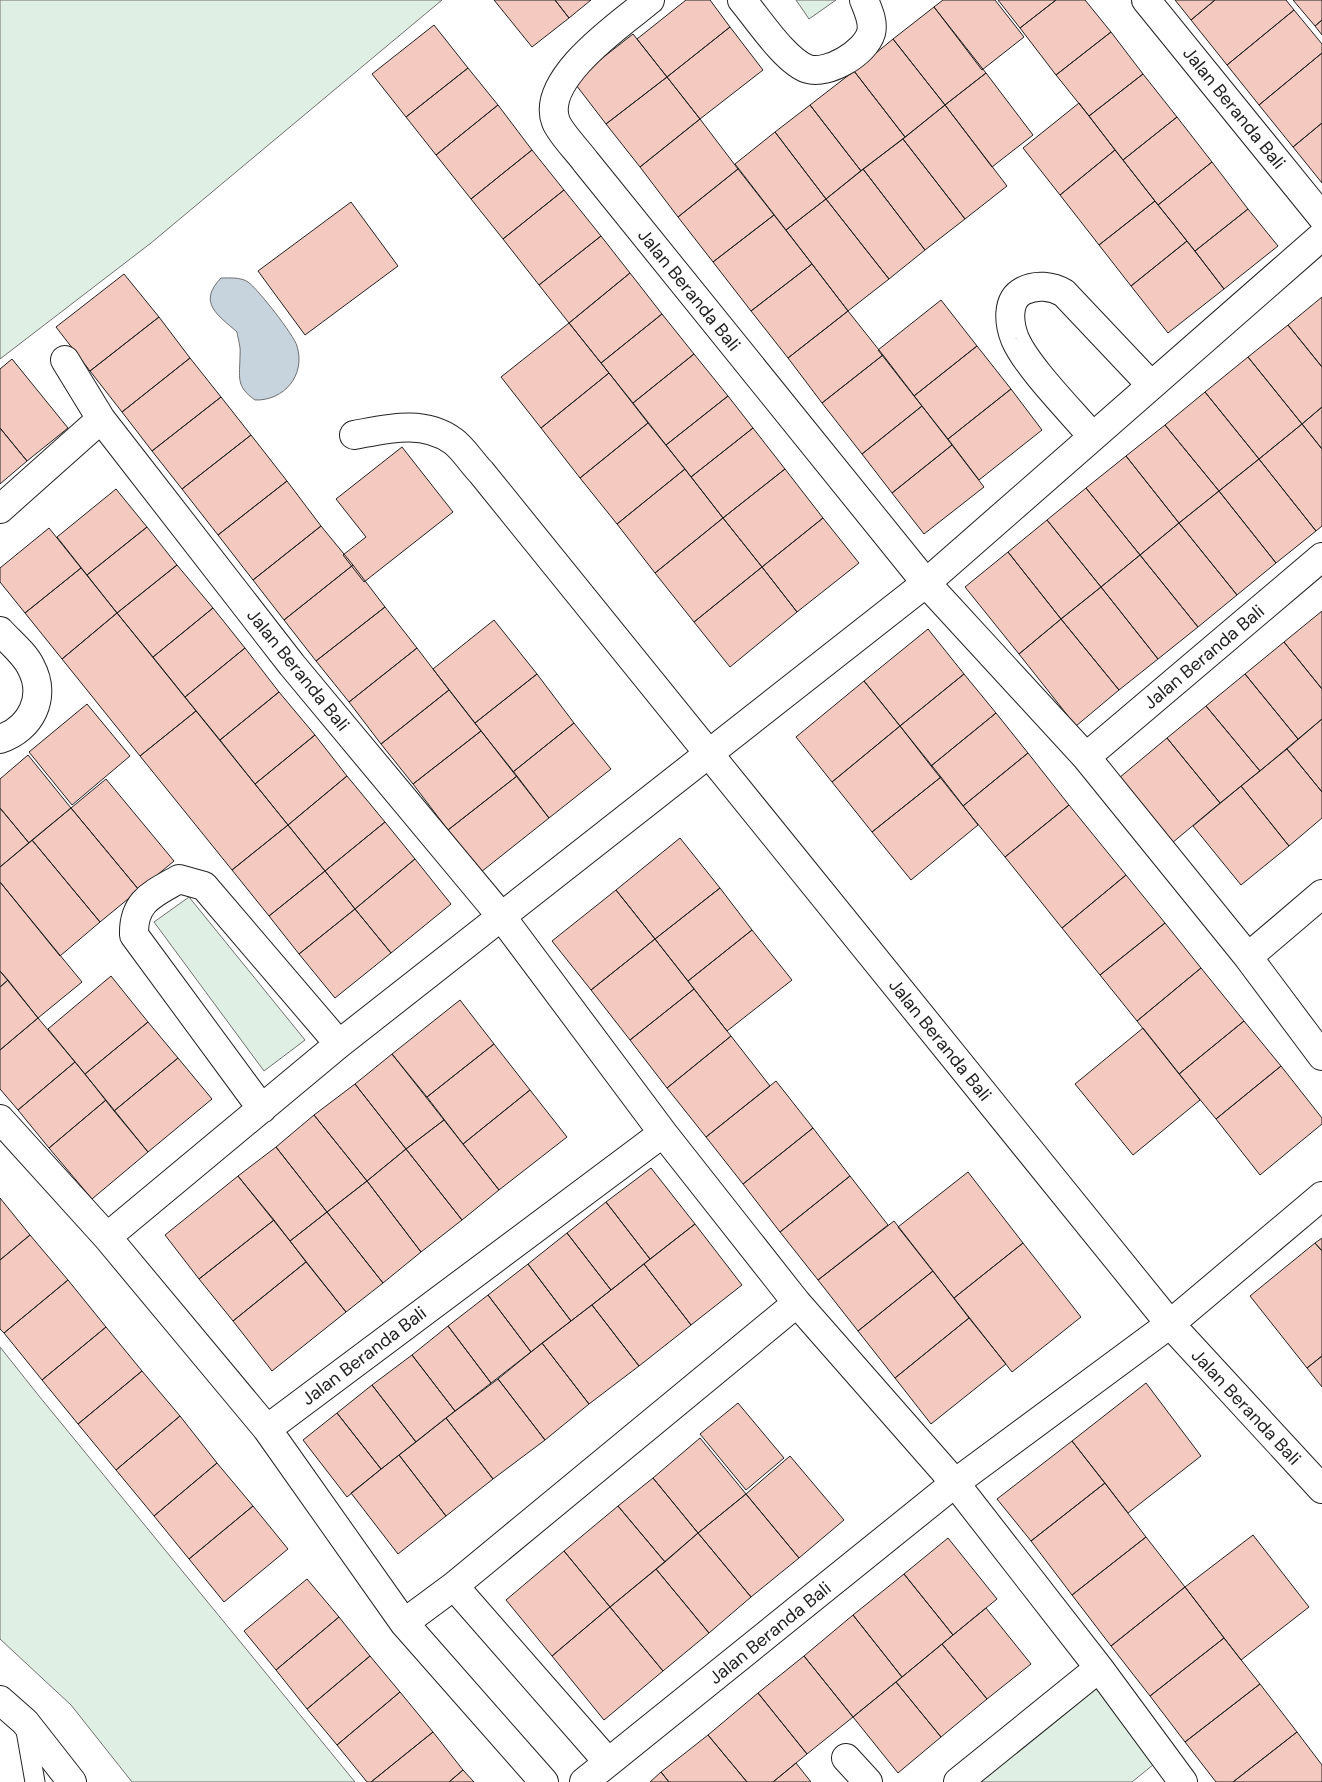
<svg xmlns="http://www.w3.org/2000/svg" width="1322" height="1782" font-family="'DM Sans',sans-serif">
<style>
.green{fill:#e0efe3;stroke:#6f6f6f}
.water{fill:#c7d3dd;stroke:#6f6f6f}
.building{fill:#f3c9c0;stroke:#222}
.lines{fill:none;stroke-linecap:round;stroke-linejoin:round}
.service-casing{stroke:#222;stroke-width:21}
.minor-casing{stroke:#222;stroke-width:30}
.primary-casing{stroke:#222;stroke-width:30}
.service{stroke:#fff;stroke-width:19}
.minor{stroke:#fff;stroke-width:28}
.primary{stroke:#fff;stroke-width:28}
.labels{text-anchor:middle;stroke-width:4;stroke-linejoin:round;paint-order:stroke}
.street-label{font-size:18px;fill:#222;stroke:#fff}
</style>
<rect width="100%" height="100%" fill="#fff"/>
<path class="green" d="M0,0h442l-291,243 -151,116z
M796,0h40l-27,19z
M189,897l116,143 -41,31 -110,-149z
M0,1347l39,49 316,386h-223l-61,-77 -71,-66z
M1097,1684l62,76 -27,22h-156z"/>
<path class="water" d="M221,278c8,0 20,-1 27,4 9,6 46,53 49,64 9,29 -13,55 -42,54 -20,-14 -15,-23 -15,-45 1,-8 -2,-16 -3,-23 -19,-17 -40,-29 -16,-54z"/>
<path class="building" d="M494,0h61l14,18 -37,29z
M555,0h36l-22,18z
M686,0h24l20,27 -63,50 -30,-38z
M943,0h52l29,37 -42,33 -48,-63z
M998,0h58l-36,28z
M1056,0h29l26,32 -55,43 -36,-47z
M1175,0h40l-24,20z
M1215,0h71l8,10 -67,55 -36,-45z
M1293,0h29v20l-7,6z
M934,7l52,66 -41,32 -52,-66z
M1294,10l28,34v9l-63,52 -32,-40z
M1322,20v15l-7,-9z
M434,25l34,43 -62,49 -34,-43z
M730,27l33,43 -63,49 -33,-42z
M1111,32l32,42 -54,42 -33,-41z
M633,34l34,43 -61,47 -33,-43z
M893,39l52,66 -40,32 -51,-66z
M1322,53v70l-29,24 -34,-42z
M468,68l30,37 -62,50 -30,-38z
M854,71l51,66 -44,34 -51,-66z
M986,73l47,62 -41,32 -47,-62z
M1143,74l34,43 -54,43 -34,-44z
M667,77l33,42 -60,48 -34,-43z
M1079,103l36,47 -55,45 -37,-47z
M498,105l34,45 -61,49 -35,-44z
M810,105l51,66 -35,28 -51,-67z
M945,105l62,81 -42,33 -62,-80z
M1177,117l35,45 -54,43 -35,-45z
M700,119l38,50 -60,48 -38,-50z
M1322,123v60l-29,-36z
M775,132l51,67 -40,31 -51,-66z
M903,139l62,80 -40,31 -62,-81z
M532,150l32,40 -61,49 -32,-40z
M1115,150l40,51 -56,44 -39,-50z
M1212,162l36,47 -53,42 -37,-46z
M738,169l36,46 -61,47 -35,-45z
M863,169l62,81 -36,29 -63,-80z
M564,190l37,46 -62,49 -36,-46z
M826,199l63,80 -41,32 -62,-81z
M1155,201l32,40 -56,45 -32,-41z
M351,202l47,64 -93,69 -47,-64z
M1248,209l30,37 -54,43 -29,-38z
M774,215l38,49 -61,47 -38,-49z
M601,236l29,37 -61,50 -30,-38z
M1187,241l37,48 -56,44 -37,-47z
M812,264l36,47 -60,47 -37,-47z
M630,273l32,41 -61,49 -32,-40z
M124,274l35,43 -69,54 -34,-44z
M1322,297v70l-34,-42z
M941,300l36,46 -63,50 -36,-46z
M848,311l35,44 -61,48 -34,-45z
M662,314l32,40 -61,49 -32,-40z
M159,317l31,41 -68,54 -32,-41z
M569,323l40,50 -68,55 -40,-51z
M1288,325l34,42v40l-20,17 -54,-67z
M977,346l34,43 -63,50 -34,-43z
M694,354l34,42 -62,49 -33,-42z
M883,355l39,51 -60,48 -40,-51z
M1248,357l54,67 -43,35 -54,-67z
M190,358l31,39 -69,54 -30,-39z
M12,359l56,69 -41,33 -27,-33v-59z
M609,373l39,50 -68,55 -39,-50z
M1011,389l31,41 -63,50 -31,-41z
M1205,392l54,67 -40,32 -54,-66z
M728,396l25,32 -62,49 -25,-32z
M221,397l30,38 -69,54 -30,-38z
M922,406l30,39 -60,48 -30,-39z
M1322,407v42l-20,-25z
M648,423l37,46 -68,55 -37,-46z
M1302,424l20,25v77l-6,5 -57,-72z
M1165,425l54,66 -40,32 -53,-67z
M0,428l27,33 -27,23z
M753,428l32,41 -62,49 -32,-41z
M251,435l36,46 -69,54 -36,-46z
M952,445l32,42 -60,47 -32,-41z
M402,447l51,65 -89,70 -21,-27 23,-18 -30,-38z
M1126,456l53,67 -39,32 -54,-67z
M1259,459l57,72 -40,32 -57,-72z
M685,469l38,49 -68,55 -38,-49z
M785,469l38,49 -61,49 -39,-49z
M287,481l34,45 -68,54 -35,-45z
M1086,488l54,67 -39,32 -54,-67z
M116,489l31,38 -60,48 -30,-38z
M1219,491l57,72 -39,32 -58,-72z
M723,518l39,49 -68,55 -39,-49z
M823,518l36,45 -62,49 -35,-45z
M1047,520l54,67 -40,32 -53,-67z
M1179,523l58,72 -39,32 -58,-72z
M321,526l32,39 -69,55 -31,-40z
M147,527l30,38 -60,48 -30,-38z
M49,528l32,40 -56,45 -25,-31v-14z
M1008,552l53,67 -42,35 -54,-67z
M1140,555l58,72 -40,32 -57,-72z
M177,565l36,43 -60,49 -36,-44z
M353,565l32,42 -69,54 -32,-41z
M762,567l35,45 -67,55 -36,-45z
M81,568l36,45 -55,46 -37,-46z
M1101,587l57,72 -39,31 -58,-71z
M385,607l32,41 -68,54 -33,-41z
M213,608l32,40 -60,49 -32,-40z
M1322,611v78l-38,-47z
M117,613l79,98 -56,45 -78,-97z
M1061,619l58,71 -43,36 -57,-72z
M494,620l43,54 -62,49 -42,-54z
M928,629l36,45 -64,52 -36,-45z
M1284,642l38,47v30l-24,20 -53,-65z
M245,648l34,44 -59,48 -35,-43z
M417,648l32,42 -68,54 -32,-42z
M537,674l37,49 -61,49 -38,-49z
M964,674l32,39 -65,53 -31,-40z
M1245,674l53,65 -38,32 -54,-65z
M864,681l36,45 -68,56 -36,-45z
M449,690l32,41 -68,53 -32,-40z
M279,692l36,43 -60,49 -35,-44z
M87,704l43,52 -58,49 -43,-53z
M1206,706l54,65 -40,32 -53,-65z
M196,711l92,114 -56,45 -92,-114z
M996,713l32,40 -65,53 -32,-40z
M1322,719v73l-35,-43z
M574,723l37,46 -62,49 -36,-46z
M900,726l41,51 -69,55 -40,-50z
M481,731l36,45 -69,54 -35,-46z
M315,735l32,41 -59,49 -33,-41z
M1167,738l53,65 -48,40 -53,-65z
M1287,749l35,43v26l-33,28 -48,-60z
M1028,753l41,52 -64,52 -42,-51z
M28,755l43,53 -42,35 -29,-35v-29z
M347,776l38,46 -60,49 -37,-46z
M517,776l32,42 -68,54 -33,-42z
M941,777l37,48 -67,55 -39,-48z
M106,779l68,82 -35,29 -68,-82z
M1241,786l48,60 -48,39 -48,-59z
M1069,805l57,70 -64,53 -57,-71z
M0,808l29,35 -29,24z
M71,808l68,82 -39,32 -68,-82z
M385,822l30,37 -60,50 -30,-38z
M288,825l37,46 -56,45 -37,-46z
M680,838l40,50 -65,51 -39,-49z
M32,840l68,82 -40,34 -60,-74v-15z
M415,859l36,45 -60,49 -36,-44z
M325,871l30,38 -56,45 -30,-38z
M1126,875l39,48 -65,52 -38,-47z
M0,882l82,100 -44,36 -38,-47z
M720,888l32,42 -64,51 -33,-42z
M616,890l39,49 -64,51 -39,-49z
M355,909l36,44 -56,45 -36,-44z
M1165,923l36,45 -64,53 -37,-46z
M752,930l40,50 -65,51 -39,-50z
M655,939l39,50 -64,51 -39,-50z
M1201,968l43,53 -65,53 -42,-53z
M0,971l8,9 -8,7z
M111,976l37,46 -63,52 -37,-45z
M8,980l30,38 -38,32v-63z
M694,989l37,47 -64,52 -37,-48z
M460,1000l34,44 -67,53 -35,-43z
M38,1018l37,44 -57,48 -18,-21v-39z
M1244,1021l37,45 -65,53 -37,-45z
M148,1022l30,36 -64,53 -29,-37z
M1143,1028l57,72 -67,55 -58,-71z
M731,1036l39,50 -64,51 -39,-49z
M494,1044l36,46 -67,54 -36,-47z
M392,1054l52,66 -38,29 -51,-65z
M178,1058l34,41 -64,53 -34,-41z
M75,1062l31,38 -57,48 -31,-38z
M1281,1066l41,52v6l-62,51 -44,-56z
M776,1081l37,47 -70,56 -37,-47z
M355,1084l51,65 -39,32 -53,-66z
M530,1090l37,47 -68,53 -36,-46z
M106,1100l42,52 -56,47 -43,-51z
M314,1115l53,66 -40,31 -51,-65z
M444,1120l55,70 -37,30 -56,-71z
M813,1128l37,48 -70,56 -37,-48z
M276,1147l51,65 -37,29 -52,-65z
M406,1149l56,71 -41,32 -54,-71z
M651,1168l44,56 -45,35 -44,-57z
M968,1172l55,71 -69,55 -56,-71z
M238,1176l36,44 -75,59 -34,-44z
M850,1176l38,49 -70,55 -38,-48z
M367,1181l54,71 -38,31 -56,-71z
M0,1198l30,37 -30,25z
M606,1202l44,57 -39,31 -44,-57z
M327,1212l56,71 -37,29 -56,-71z
M274,1220l32,42 -73,59 -34,-42z
M894,1221l39,50 -75,60 -40,-51z
M695,1224l47,61 -51,40 -47,-61z
M567,1233l44,57 -40,31 -43,-57z
M30,1235l38,45 -64,53 -4,-4v-69z
M1322,1238v13l-7,-8z
M1023,1243l58,74 -69,55 -58,-74z
M1315,1243l7,8v105l-15,12 -57,-72z
M306,1262l40,50 -74,59 -39,-50z
M528,1264l43,57 -40,31 -43,-57z
M644,1264l47,61 -52,41 -47,-61z
M933,1271l36,47 -74,60 -37,-47z
M68,1280l38,47 -64,53 -38,-47z
M488,1295l43,57 -40,31 -43,-57z
M592,1305l47,61 -50,38 -47,-61z
M969,1318l37,46 -75,60 -36,-46z
M448,1326l43,57 -36,28 -43,-56z
M106,1327l36,44 -64,53 -36,-44z
M542,1343l47,61 -44,36 -47,-61z
M412,1355l43,56 -39,31 -44,-57z
M1322,1356v31l-15,-19z
M142,1371l38,45 -64,54 -38,-46z
M498,1379l47,61 -52,39 -47,-61z
M1146,1383l55,73 -73,57 -56,-72z
M372,1385l44,57 -35,27 -44,-56z
M738,1403l46,55 -38,32 -46,-56z
M337,1413l44,56 -34,28 -44,-57z
M180,1416l37,47 -63,53 -38,-46z
M446,1418l47,61 -47,37 -47,-61z
M700,1438l46,56 -48,39 -45,-55z
M1072,1441l33,42 -74,58 -34,-42z
M399,1455l47,61 -48,38 -47,-61z
M790,1456l54,64 -45,38 -53,-64z
M217,1463l36,43 -64,53 -35,-43z
M653,1478l45,55 -33,29 -47,-56z
M1105,1483l41,54 -74,58 -41,-54z
M746,1494l53,64 -48,39 -53,-64z
M253,1506l35,43 -64,53 -35,-43z
M618,1506l47,56 -55,45 -46,-56z
M698,1533l53,64 -42,36 -53,-64z
M1253,1535l56,72 -68,53 -56,-73z
M1146,1537l39,50 -74,59 -39,-51z
M948,1538l49,61 -44,36 -49,-61z
M564,1551l46,56 -58,49 -46,-56z
M656,1569l53,64 -46,38 -53,-64z
M904,1574l49,61 -51,42 -49,-62z
M307,1579l32,38 -63,53 -32,-39z
M1185,1587l39,51 -74,58 -39,-50z
M610,1607l53,64 -59,49 -52,-64z
M986,1608l45,56 -44,35 -45,-55z
M853,1615l49,62 -49,40 -49,-61z
M339,1617l31,39 -63,53 -31,-39z
M1224,1638l36,46 -75,58 -35,-46z
M942,1644l45,55 -46,38 -45,-55z
M370,1656l30,36 -63,53 -30,-36z
M804,1656l49,61 -46,37 -49,-61z
M896,1682l45,55 -43,36 -45,-56z
M1260,1684l37,48 -64,50h-17l-31,-40z
M400,1692l33,40 -62,50h-4l-30,-37z
M758,1693l49,61 -34,28h-26l-39,-47z
M433,1732l30,38 -14,12h-78z
M1297,1732l25,33v17h-89z
M708,1735l39,47h-78l-8,-10z
M796,1763l15,19h-38z
M463,1770l11,12h-25z
M661,1772l8,10h-19z"/>
<g class="lines">
<g class="service-casing">
<path id="service" d="M25,1725l10,57"/>
</g>
<g class="minor-casing">
<path id="minor" d="M650,0c-28,23 -111,79 -94,122 5,12 22,29 30,40l340,421 160,174 162,200 74,99
M742,0c16,19 44,62 66,69 20,6 57,-16 63,-36 3,-11 -3,-23 -7,-33
M1146,0l176,217
M65,360l36,59 191,246 209,251 162,217 134,170 158,180 144,185 84,114
M354,435c33,-6 69,-16 99,6 10,7 19,22 28,31l689,852 152,165
M1092,436c-21,-25 -65,-69 -77,-97 -6,-15 -9,-39 8,-48 13,-7 29,-5 41,2l87,92
M0,509l101,-90
M0,631c10,11 25,23 31,36 16,30 0,62 -31,72
M1086,757l236,-200
M1248,957l74,-63
M262,1109l-128,-174c-1,-34 19,-41 45,-56l25,7 135,158
M0,1119l107,118 160,192 396,-296
M107,1237l232,-193 587,-461 396,-347
M267,1429l137,194 140,159
M454,1586l154,176
M404,1623l50,-37 343,-283
M846,1758l22,24
M584,1782l371,-299 215,-159 152,-128
M958,1782l141,-114"/>
</g>
<g class="primary-casing">
<path id="primary" d="M0,1700l25,22 47,60"/>
</g>
<use href="#service" class="service"/>
<use href="#minor" class="minor"/>
<use href="#primary" class="primary"/>
</g>
<g class="labels">
<g class="street-label">
<text transform="translate(1234 108) rotate(51)" y="6">Jalan Beranda Bali</text>
<text transform="translate(689 290) rotate(51)" y="6">Jalan Beranda Bali</text>
<text transform="translate(1204 657) rotate(-40)" y="6">Jalan Beranda Bali</text>
<text transform="translate(298 670) rotate(51)" y="6">Jalan Beranda Bali</text>
<text transform="translate(940 1040) rotate(51)" y="6">Jalan Beranda Bali</text>
<text transform="translate(364 1356) rotate(-37)" y="6">Jalan Beranda Bali</text>
<text transform="translate(1246 1407) rotate(47)" y="6">Jalan Beranda Bali</text>
<text transform="translate(770 1633) rotate(-39)" y="6">Jalan Beranda Bali</text>
</g>
</g>
</svg>
